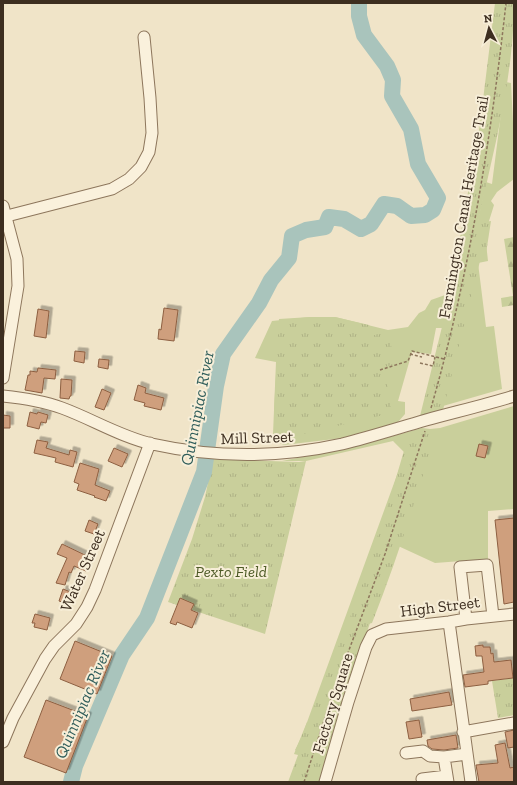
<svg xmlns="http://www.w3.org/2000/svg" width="517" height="785" font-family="'Zilla Slab',serif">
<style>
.grass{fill:#c9cf9b}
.forest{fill:url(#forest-firs)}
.park{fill:url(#park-tufts)}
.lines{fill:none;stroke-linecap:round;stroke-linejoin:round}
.river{stroke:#a9c4bc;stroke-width:16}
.building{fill:#cf9f7d;stroke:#8d5f41;filter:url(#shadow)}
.minor-casing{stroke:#8d765c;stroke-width:13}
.path{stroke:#8d765c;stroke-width:1.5;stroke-dasharray:3 2;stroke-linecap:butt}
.minor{stroke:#faf1dc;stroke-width:11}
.labels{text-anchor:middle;stroke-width:4;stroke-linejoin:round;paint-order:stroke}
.street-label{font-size:16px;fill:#3d2e20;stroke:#f7eed8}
.park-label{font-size:16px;font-style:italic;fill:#4d5a26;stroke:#f7eed8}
.water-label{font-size:17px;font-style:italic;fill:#2f5d5a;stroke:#f7eed8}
</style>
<defs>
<pattern id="forest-firs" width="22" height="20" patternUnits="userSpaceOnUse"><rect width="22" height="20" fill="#c9cf9b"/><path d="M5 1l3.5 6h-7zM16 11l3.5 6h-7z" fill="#aeb285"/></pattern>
<pattern id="park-tufts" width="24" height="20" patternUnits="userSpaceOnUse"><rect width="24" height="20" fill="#c9cf9b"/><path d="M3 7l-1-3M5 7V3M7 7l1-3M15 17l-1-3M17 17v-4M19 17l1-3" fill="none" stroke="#aeb285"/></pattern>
<filter id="shadow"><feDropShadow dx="3.5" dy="-3.5" stdDeviation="0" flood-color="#0004"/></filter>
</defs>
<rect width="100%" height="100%" fill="#f0e4c8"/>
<path class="grass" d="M505,82l6,1 3,60v36l-17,13 -6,9 3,4 -9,29 3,27 -10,2 8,64 8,-1 8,63 -59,17 -2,-7 45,-217 6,2z
M461,236l-11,92h-14l-5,26 -19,-2 -14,49 7,1v12l-7,8 -6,3 -49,13 -59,7 -7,-3 -4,-8 3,-72 -21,-4 17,-37 38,-4h25l53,13 20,-3 11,-14 6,-3 6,-10 17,-6 4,-12z
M514,406v103l-26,2v48l-53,4 -39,-18 -54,162 -7,-2 -30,52 -10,-7 7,-14 103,-283 -12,-12 -87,20h-24l79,-16 61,-17 8,1 10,-1z"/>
<path class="forest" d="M514,237v68l-12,2 -1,-9 12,-2 -9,-57z"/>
<path class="park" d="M495,3h19c0,75 -21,148 -36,220l13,-2 -6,39 -5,1 -37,149 -23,6 37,-150h-2l25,-142z
M310,317h25l34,8 3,11 14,-5 11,32 -14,5 5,20 4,25 -89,21h-10l-16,-12 -3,-12 5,-91z
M437,430c-20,65 -40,130 -65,193l-4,1 -27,82 -21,76h-32l10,-27 -4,-1 13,-32h1l40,-99 23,-62 -2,-1 17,-48 22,-75z
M213,459l86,3 7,-1 -41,173 -97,-32 24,-63 13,-42z
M514,678v37l-16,3 -6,-37z"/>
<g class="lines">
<path class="river" d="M71,782l4,-16 47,-111 25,-37 57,-146 12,-86 7,-32 36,-51 12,-23 18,-22 3,-22 14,-6 19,-3 4,-10 15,2 17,10 10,-5 13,-20 13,2 14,10 14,-1 8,-5 5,-12 -20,-34 -7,-35 -19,-33 1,-16 -6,-14 -23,-31 -5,-19v-13"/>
</g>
<path class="building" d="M164,308l14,2 -4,31 -16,-2 1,-10 2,1z
M38,309l11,2 -3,27 -12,-2z
M75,351l10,1 -1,11 -10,-2z
M99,359l10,1 -1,9 -10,-2z
M38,368l18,2 -1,9 -11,-1 -2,15 -17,-3 3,-15h2v-4l7,1z
M61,379l11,1 -1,16h-1l-1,3 -9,-1z
M138,385l8,3 -1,5 19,5 -3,12 -17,-4 1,-3 -11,-3z
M102,389l9,4 -7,17 -9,-3z
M30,412l7,2 1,-2 10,3 -2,8 -5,-1 -2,7 -12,-3z
M3,415l7,1v12h-7z
M37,440l11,2 -2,6 23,7 1,-5 7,2 -4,15 -18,-5 1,-4 -22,-5z
M479,444l9,2 -3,12 -9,-2z
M114,448l14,6 -6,13 -14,-6z
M80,463l19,6 -4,16 15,6 -4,10 -12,-4 1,-1 -18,-6 2,-6 -5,-2z
M514,518v84l-10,2 -9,-84z
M89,520l9,4 -4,10 -9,-3z
M62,544l25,12 -1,3 4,2 -4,10 -12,-5 -3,7 -2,-1 -4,13 -9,-2 11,-25 -10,-4z
M63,589l10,4 -5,11 -9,-3z
M180,598l14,6 -3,6 7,3 -6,15 -15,-6 -1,3 -6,-2z
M35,614l15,4 -3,12 -13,-3 1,-4h-3z
M75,641l37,15 -15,38 -37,-15z
M483,645v2h7l1,7 2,-1 1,9 17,-2 2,18 -25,3v3l-23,3 -2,-12 21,-3 -2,-16h-6l-1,-10z
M449,692l3,13 -40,6 -2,-12z
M46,700l42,16 -22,57 -42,-16z
M419,720l3,17 -13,2 -3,-17z
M514,730v17l-6,1 -3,-16z
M456,735l2,13 -14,2 -12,-1 -4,-3 -1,-6z
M505,743l5,25 4,-1v15h-35l-3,-17 22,-2 -3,-18z"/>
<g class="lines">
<g class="minor-casing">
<path id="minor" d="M3,206l14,53 1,27 -15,92
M3,217l109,-28 17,-10 12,-12 8,-15 3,-19 -2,-35 -6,-61
M3,396c20,2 40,5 59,12 30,11 59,29 90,36 63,14 127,14 190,0 28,-7 56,-16 84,-24 29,-8 59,-15 88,-24
M466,619l-6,-52 27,-2 6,51
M449,622l22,160
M463,732l51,-9
M3,742l10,-24 32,-59 9,-13 22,-22 11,-17 8,-17 55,-147
M406,753l17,-2 7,5 14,1
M422,779l25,-3
M325,782l23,-80 18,-55 6,-12 14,-6 63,-7 17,-3 48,-5
M448,782l-4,-25 23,-3"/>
</g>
<path class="path" d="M410,354l12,3
M420,363l13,3 2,-9
M380,370l28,-9 4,-10 32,8
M431,408c38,-132 60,-269 75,-405
M304,782l30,-92 51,-136 40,-123"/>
<use href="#minor" class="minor"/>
</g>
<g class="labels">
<g class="street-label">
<text transform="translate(463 207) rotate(-80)" y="6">Farmington Canal Heritage Trail</text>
<text transform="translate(257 437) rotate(-2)" y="6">Mill Street</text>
<text transform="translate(82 570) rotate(-66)" y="6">Water Street</text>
<text transform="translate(440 606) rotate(-7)" y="6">High Street</text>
<text transform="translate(332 703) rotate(-73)" y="6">Factory Square</text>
</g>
<g class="park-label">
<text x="231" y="577">Pexto Field</text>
</g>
<g class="water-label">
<text transform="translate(197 408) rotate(-79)" y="6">Quinnipiac River</text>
<text transform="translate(82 704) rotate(-67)" y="6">Quinnipiac River</text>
</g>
</g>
<rect width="517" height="785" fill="none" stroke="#3d2e20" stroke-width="8"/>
<g transform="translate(489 28) rotate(354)" stroke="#f7eed8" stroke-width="3" paint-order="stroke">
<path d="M0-3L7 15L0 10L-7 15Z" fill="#3d2e20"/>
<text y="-6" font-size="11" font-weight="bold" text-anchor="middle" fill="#3d2e20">N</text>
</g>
</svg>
